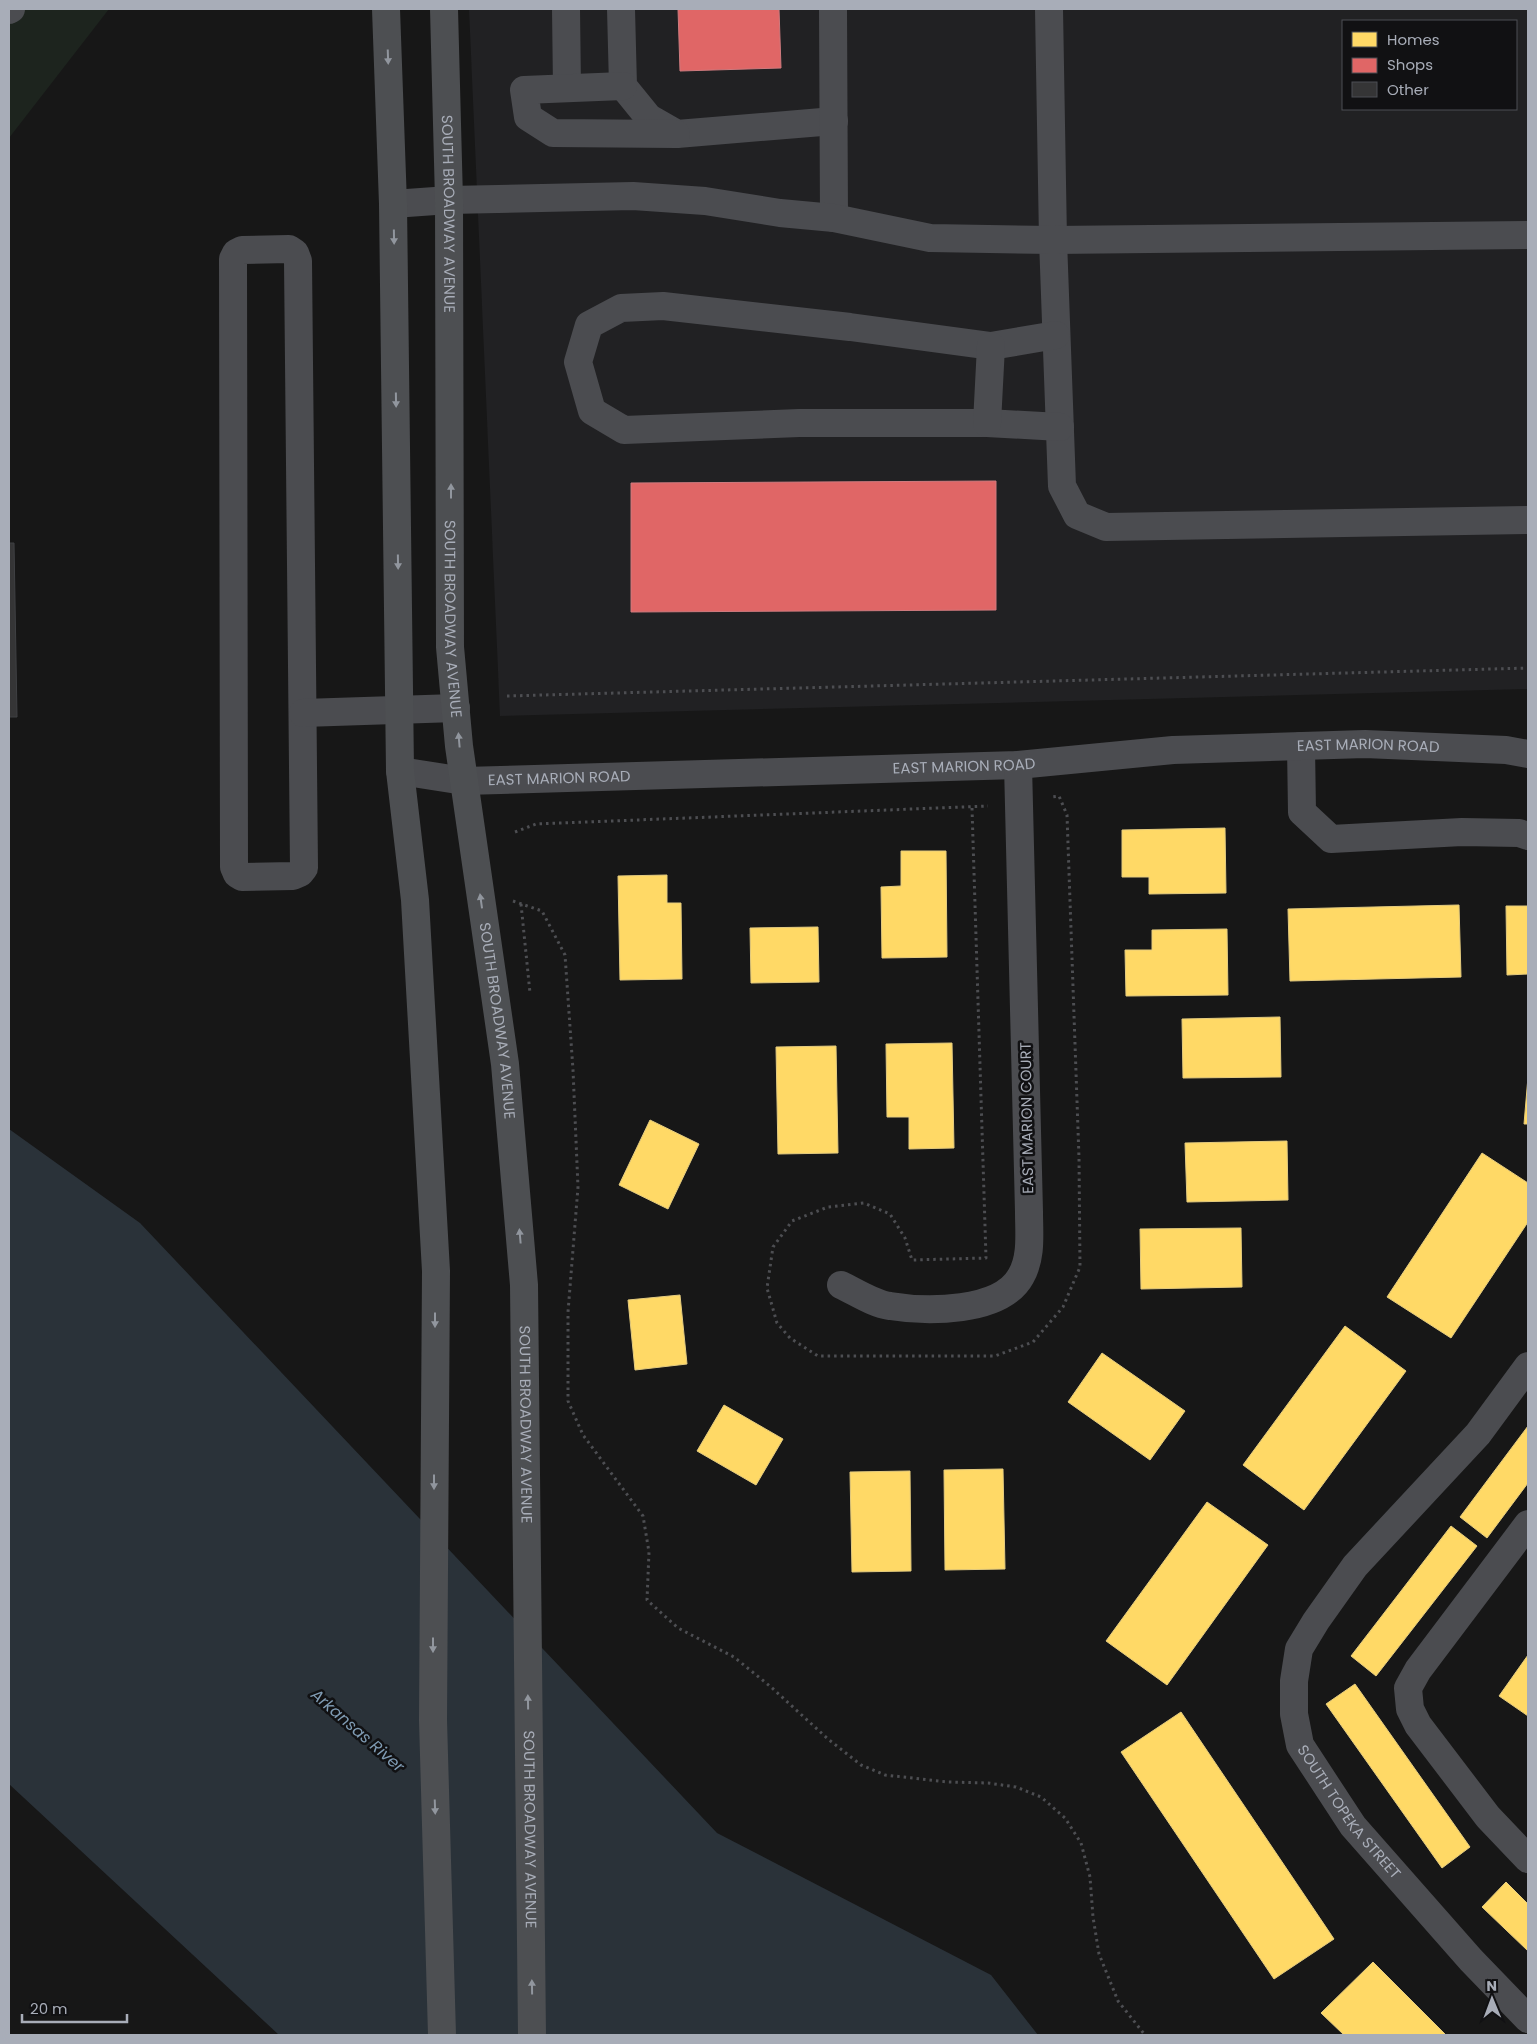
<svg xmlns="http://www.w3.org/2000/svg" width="1537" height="2044" font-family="Poppins,sans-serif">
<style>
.built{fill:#212123;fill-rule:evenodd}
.green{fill:#1d241e}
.water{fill:#2a3239}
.homes{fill:#ffd966;stroke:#e5cc7f}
.shops{fill:#e06666;stroke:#cf7b7f}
.building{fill:#353536;stroke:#3f4043}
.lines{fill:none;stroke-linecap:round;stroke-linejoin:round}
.path{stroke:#4d4e52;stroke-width:3;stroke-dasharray:2.5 4;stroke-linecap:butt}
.minor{stroke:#4b4c50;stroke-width:28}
.major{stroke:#4d4f52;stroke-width:28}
.oneway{fill:#91969e}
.labels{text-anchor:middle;stroke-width:5;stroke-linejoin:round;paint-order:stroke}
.street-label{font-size:15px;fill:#a8adb8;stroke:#111113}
.water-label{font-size:16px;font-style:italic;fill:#7f9bb3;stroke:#111113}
</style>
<rect width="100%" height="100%" fill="#171717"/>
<path class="built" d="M469,9h1059v680l-1028,27zM1343,21h173v88h-173z"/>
<path class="green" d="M9,9h100l-100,129z"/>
<path class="water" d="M9,1129l131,94 577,610 274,142 47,60h-759l-270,-251z"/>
<path class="homes" d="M1225,828l1,65 -77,1v-17h-27v-47z
M901,851h45l1,106 -65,1 -1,-71 20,-1z
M667,875v28h14l1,76 -62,1 -2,-104z
M1459,905l2,72 -171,4 -2,-72z
M1506,906h22v68l-21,1z
M818,927l1,55 -68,1 -1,-55z
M1227,929l1,66 -102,1 -1,-46h27v-20z
M1280,1017l1,60 -98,1 -1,-59z
M952,1043l2,105 -45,1v-32h-22l-1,-73z
M836,1046l2,107 -60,1 -2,-107z
M1528,1077v47h-4z
M650,1120l49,24 -31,65 -49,-24z
M1287,1141l1,59 -101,2 -2,-59z
M1482,1153l46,30v39l-77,116 -64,-41z
M1241,1228l1,59 -101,2 -1,-60z
M680,1295l7,69 -52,6 -7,-70z
M1345,1326l61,45 -102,139 -61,-45z
M1102,1353l83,58 -35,49 -82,-58z
M724,1405l59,34 -27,46 -59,-34z
M1528,1426v57l-41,55 -27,-21z
M1003,1469l2,100 -60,1 -1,-100z
M910,1471l1,100 -59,1 -2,-100z
M1207,1502l61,43 -101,140 -61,-44z
M1451,1526l26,20 -101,130 -25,-20z
M1528,1655v61l-29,-20z
M1355,1684l115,163 -28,21 -116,-164z
M1181,1712l153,227 -60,40 -153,-227z
M1506,1882l22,22v47l-46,-44z
M1373,1962l73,73h-102l-23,-22z"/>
<path class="shops" d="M678,9h101l2,59 -101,3z
M996,481v129l-365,2v-129z"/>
<path class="building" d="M9,543h5l3,174h-8z"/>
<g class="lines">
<path class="path" d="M507,696l1021,-28
M972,808l14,450 -74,2 -7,-22 -15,-24 -26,-11 -36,4 -36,14 -19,26 -6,41 10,35 13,15 28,18h177l38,-14 30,-35 17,-40 -1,-109 -12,-343 -8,-19 -8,1
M515,832l21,-8 452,-18
M513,901l29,10 23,44 8,115 5,117 -10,125v89l15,34 60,81 6,36 -2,48 31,28 56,29 37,30 57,52 33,26 24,10 63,7 40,1 28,4 25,10 24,21 16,25 9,34 3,40 6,37 19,47 27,34
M521,904l9,89"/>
<g class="minor">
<path d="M566,9l1,79"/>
<path d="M621,9l2,77 26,32 28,16 157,-13"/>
<path d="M833,9l1,209"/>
<path d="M1049,9l4,231 9,246 15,29 29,12 422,-7"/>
<path d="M9,10l2,-1"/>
<path d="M623,86l-99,4 4,27 25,16 123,1"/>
<path d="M393,204l56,-4 184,-4 72,5 75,12 54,5 96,20 123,2 475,-5"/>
<path d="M289,249l6,4 3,8 6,607 -4,5 -7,3 -51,1 -5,-3 -3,-7 -1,-608 3,-6 6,-3z"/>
<path d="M1056,335l-65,11 -141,-19 -187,-21 -42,2 -32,17 -11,37 14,49 32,19 175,-7h188l73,4"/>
<path d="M987,423l4,-77"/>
<path d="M303,713l153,-5"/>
<path d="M1301,746l1,66 29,27 131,-7 57,1 9,3"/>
<path id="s1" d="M400,771l64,10 554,-16 155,-15 192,-6 141,6 22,4"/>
<path d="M841,1285c15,7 33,19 49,21 36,6 111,7 131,-30 11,-19 8,-43 8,-64l-11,-447"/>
<path id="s2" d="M1528,1366l-50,68 -123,132 -39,55 -17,28 -5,32v33l6,31 53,81 118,134 57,59"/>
<path d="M1528,1524l-110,146 -10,18 2,21 8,16 70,92 40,42"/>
</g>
<g class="major">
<path d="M386,9l7,195 7,567 15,129 21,371 -3,449 9,315"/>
<path id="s3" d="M444,9l5,191 1,447 9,99 46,318 19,221 8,750"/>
</g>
</g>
<defs><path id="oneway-solid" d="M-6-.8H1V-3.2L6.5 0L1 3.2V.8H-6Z" transform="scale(1.25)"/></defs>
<g class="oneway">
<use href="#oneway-solid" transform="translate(388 57) rotate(88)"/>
<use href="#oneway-solid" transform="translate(394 237) rotate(89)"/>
<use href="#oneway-solid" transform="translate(396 400) rotate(89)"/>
<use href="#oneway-solid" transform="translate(451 491) rotate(-90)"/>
<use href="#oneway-solid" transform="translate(398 562) rotate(89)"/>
<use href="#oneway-solid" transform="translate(459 740) rotate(-95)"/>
<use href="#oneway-solid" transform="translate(481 901) rotate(-98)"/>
<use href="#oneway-solid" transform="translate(520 1236) rotate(-95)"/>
<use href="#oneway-solid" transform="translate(435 1320) rotate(90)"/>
<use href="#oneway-solid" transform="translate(434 1482) rotate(90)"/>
<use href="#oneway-solid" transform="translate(433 1645) rotate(90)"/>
<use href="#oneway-solid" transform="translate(528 1702) rotate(-91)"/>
<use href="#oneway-solid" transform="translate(435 1807) rotate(88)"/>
<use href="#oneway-solid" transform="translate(532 1987) rotate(-91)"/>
</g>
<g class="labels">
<g class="street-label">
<text dy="5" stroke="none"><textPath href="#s3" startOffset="205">SOUTH BROADWAY AVENUE</textPath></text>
<text dy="5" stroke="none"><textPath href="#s3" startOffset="610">SOUTH BROADWAY AVENUE</textPath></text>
<text dy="5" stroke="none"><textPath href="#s1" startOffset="970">EAST MARION ROAD</textPath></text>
<text dy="5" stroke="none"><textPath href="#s1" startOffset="565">EAST MARION ROAD</textPath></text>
<text dy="5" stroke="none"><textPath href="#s1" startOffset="160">EAST MARION ROAD</textPath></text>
<text dy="5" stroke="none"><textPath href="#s3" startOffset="1015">SOUTH BROADWAY AVENUE</textPath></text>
<text transform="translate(1027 1118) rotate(-91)" y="5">EAST MARION COURT</text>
<text dy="5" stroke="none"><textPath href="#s3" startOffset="1420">SOUTH BROADWAY AVENUE</textPath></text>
<text dy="5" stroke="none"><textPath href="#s2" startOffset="545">SOUTH TOPEKA STREET</textPath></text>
<text dy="5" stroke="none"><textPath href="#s3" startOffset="1825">SOUTH BROADWAY AVENUE</textPath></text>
</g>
<g class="water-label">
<text transform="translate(358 1730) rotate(41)" y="6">Arkansas River</text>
</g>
</g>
<rect width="1537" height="2044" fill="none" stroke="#a8adb8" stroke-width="20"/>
<rect x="1342" y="20" width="175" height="90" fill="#111113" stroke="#4d4f55"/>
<rect x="1352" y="32" width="25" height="15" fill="#ffd966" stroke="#4d4f55"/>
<text x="1387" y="45" font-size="15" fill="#a8adb8">Homes</text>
<rect x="1352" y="58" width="25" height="15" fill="#e06666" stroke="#4d4f55"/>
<text x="1387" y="70" font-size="15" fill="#a8adb8">Shops</text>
<rect x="1352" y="82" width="25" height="15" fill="#353536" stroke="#4d4f55"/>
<text x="1387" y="95" font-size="15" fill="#a8adb8">Other</text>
<g transform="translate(1492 1999) rotate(359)" stroke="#111113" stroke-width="4" paint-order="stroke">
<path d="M0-4L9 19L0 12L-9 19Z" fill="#a8adb8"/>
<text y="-8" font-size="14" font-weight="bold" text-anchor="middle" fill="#a8adb8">N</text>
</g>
<path d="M22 2014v8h105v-8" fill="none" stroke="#a8adb8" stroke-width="2.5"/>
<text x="30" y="2014" font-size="15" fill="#a8adb8" stroke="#111113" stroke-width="4" paint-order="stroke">20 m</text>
</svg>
